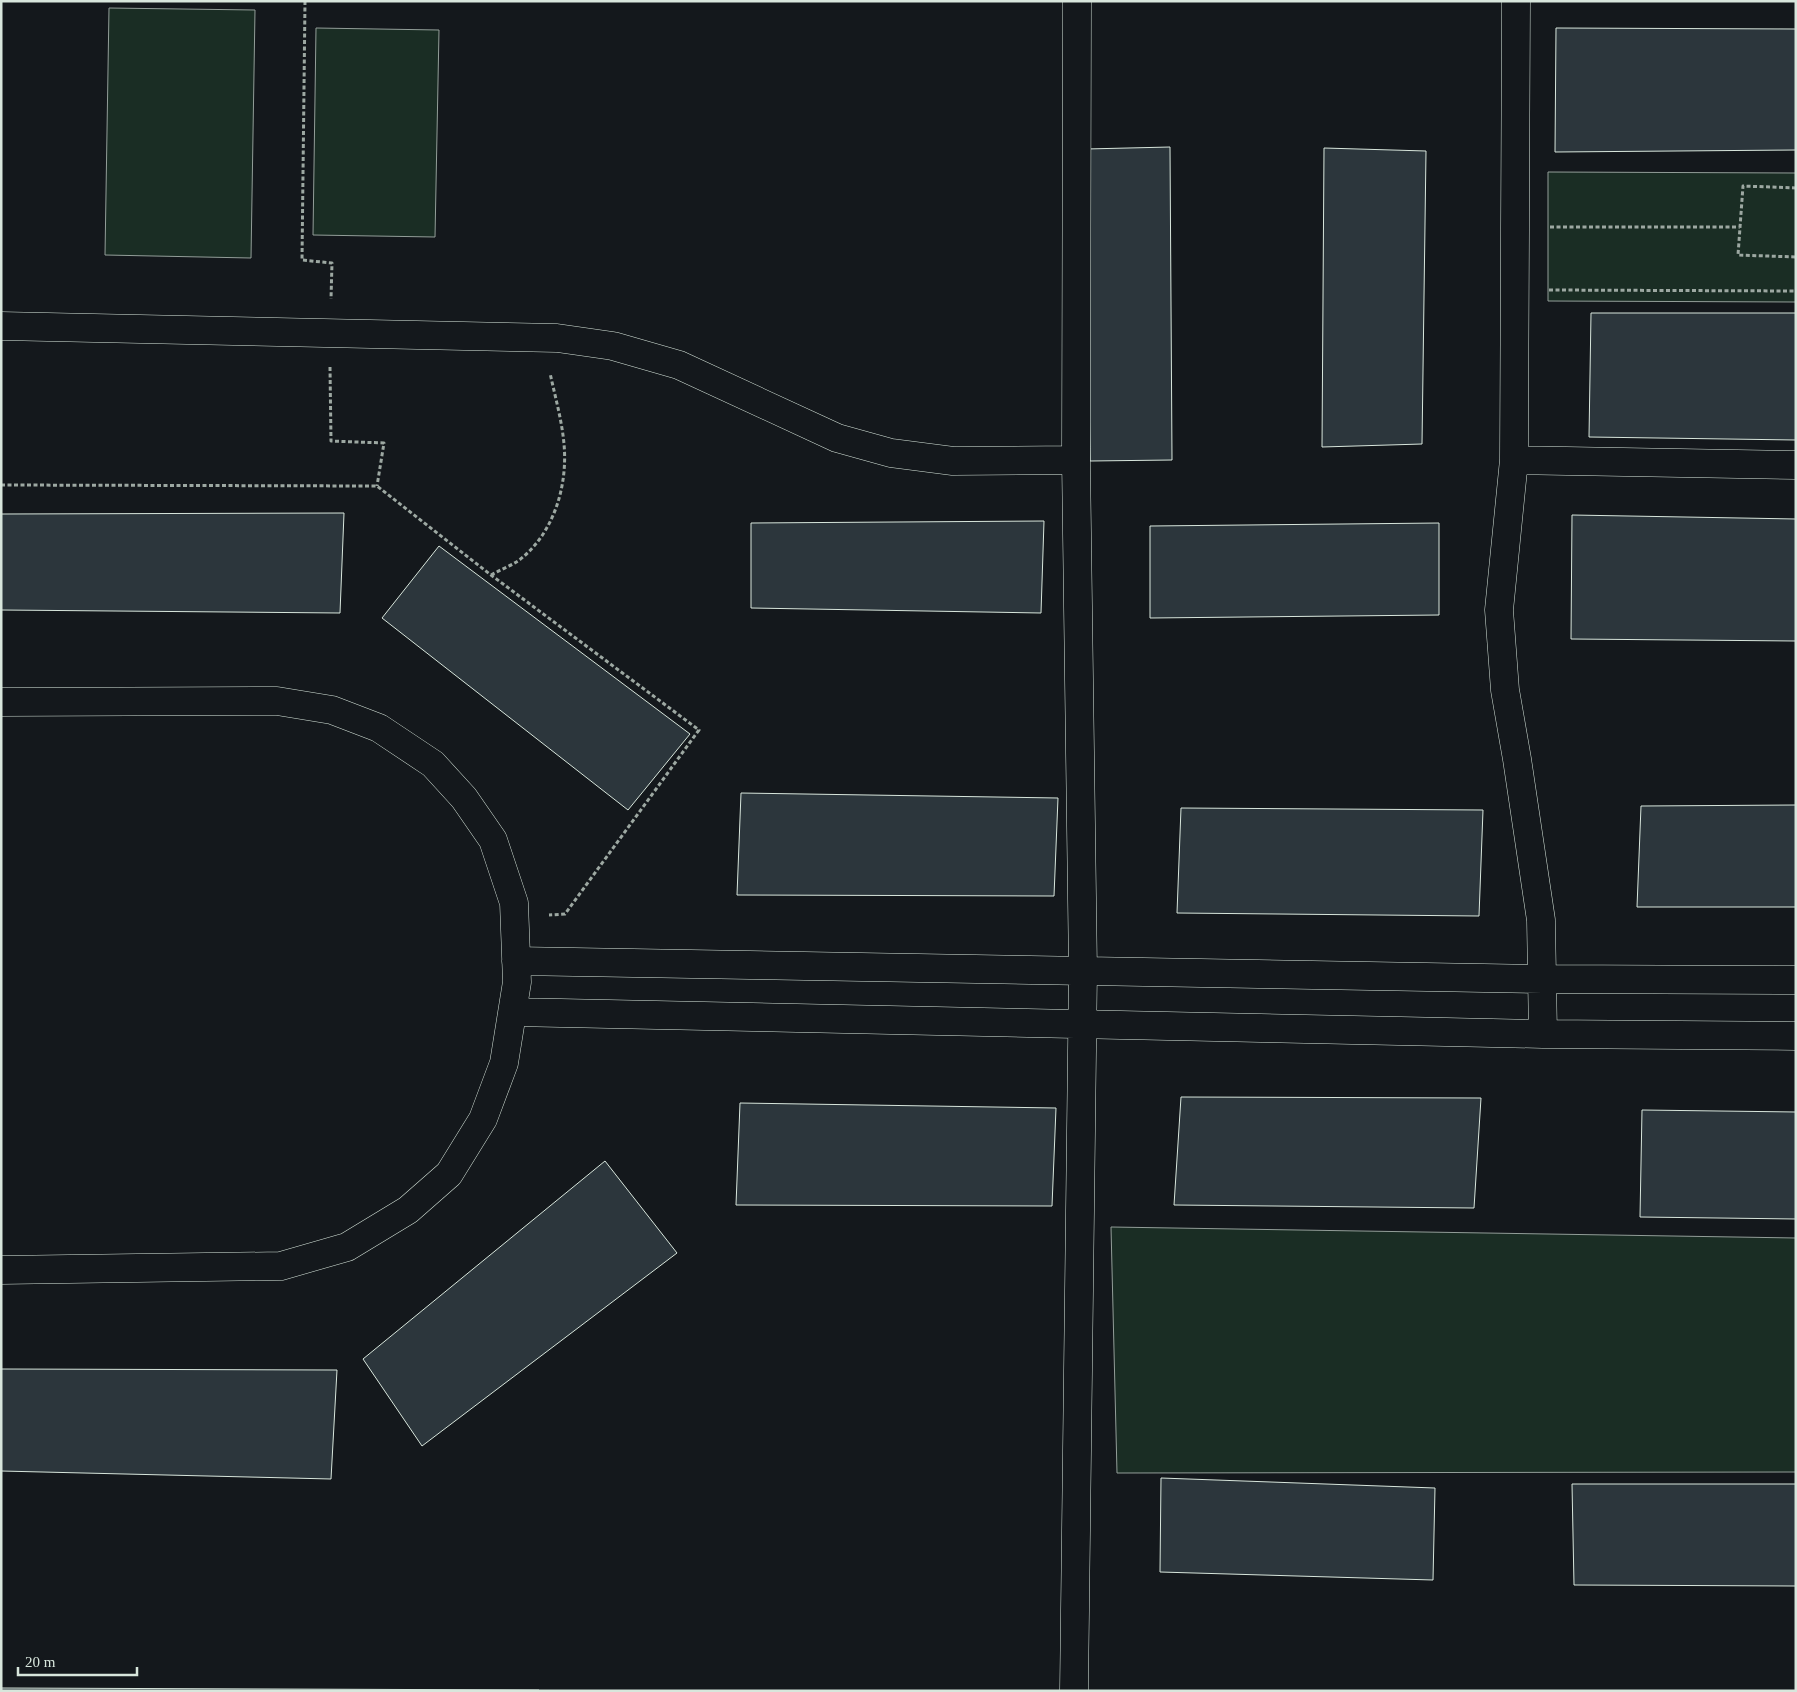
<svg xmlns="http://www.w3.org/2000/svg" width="1797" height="1692" font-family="'Times New Roman',serif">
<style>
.green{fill:#1a2d24;stroke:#939e99}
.building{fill:#2c363c;stroke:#d8e6dc}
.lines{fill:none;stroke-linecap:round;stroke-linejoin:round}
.street-casing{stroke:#d8e6dc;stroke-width:29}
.path{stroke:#9da8a2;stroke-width:3;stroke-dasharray:4 2.5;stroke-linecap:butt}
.street{stroke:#14181c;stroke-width:28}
</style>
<rect width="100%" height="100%" fill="#14181c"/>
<path class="green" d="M109,8l146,2 -4,248 -146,-3z
M316,28l123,2 -4,207 -122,-2z
M1548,172l248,1v129l-248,-1z
M1111,1227l685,11v234l-679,1z"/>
<path class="building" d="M1556,28l240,1v121l-241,2z
M1170,147l2,313 -82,1 -4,-312z
M1324,148l102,3 -4,293 -100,3z
M1591,313h205v127l-207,-3z
M344,513l-4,100 -339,-3v-96z
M1572,515l224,4v122l-225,-2z
M1044,521l-3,92 -290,-5v-85z
M1439,523v92l-289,3v-92z
M439,546l251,188 -62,76 -246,-192z
M741,793l317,5 -4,98 -317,-1z
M1796,805v102h-159l4,-101z
M1181,808l302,2 -4,106 -302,-3z
M1181,1097l300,1 -7,110 -300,-3z
M740,1103l316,5 -4,98 -316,-1z
M1642,1110l154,2v107l-156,-2z
M605,1161l72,92 -255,193 -59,-87z
M1,1369l336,1 -6,109 -330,-8z
M1161,1478l274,10 -2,92 -273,-8z
M1572,1484h224v102l-222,-1z
M1,1688l538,2v1h-538z"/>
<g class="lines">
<g class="street-casing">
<path id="street" d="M1516,1l-2,459 -15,150 6,80 12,69 24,161 2,114
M1,326l556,12 56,8 66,19 158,73 54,15 62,8 123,-1
M1514,460l282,5
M1,702l276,-1 55,9 47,18 54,36 31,34 29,42 21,63 3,79 -13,81 -21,56 -34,55 -41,36 -61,37 -66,19 -280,4
M516,961l1027,18 253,1
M513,1012l1030,22 253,2
M1074,1691l9,-720 -7,-511 1,-459"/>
</g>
<path class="path" d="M305,1l-3,259 30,3 -1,36
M1796,188l-53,-2 -5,69 58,2
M1550,227h190
M1549,290l247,1
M330,367l1,74 53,2 -7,43
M1,485l376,1 114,89 208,155 -134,184 -16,1
M491,575c9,-5 19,-9 27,-14 35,-26 50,-74 46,-117 -2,-23 -9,-48 -14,-71"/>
<use href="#street" class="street"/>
</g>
<rect width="1797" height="1692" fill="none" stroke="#d8e6dc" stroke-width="5"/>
<path d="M18 1667v8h119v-8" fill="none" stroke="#d8e6dc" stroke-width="2.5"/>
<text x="25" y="1667" font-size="15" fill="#d8e6dc" stroke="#14181c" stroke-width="4" paint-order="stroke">20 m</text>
</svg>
